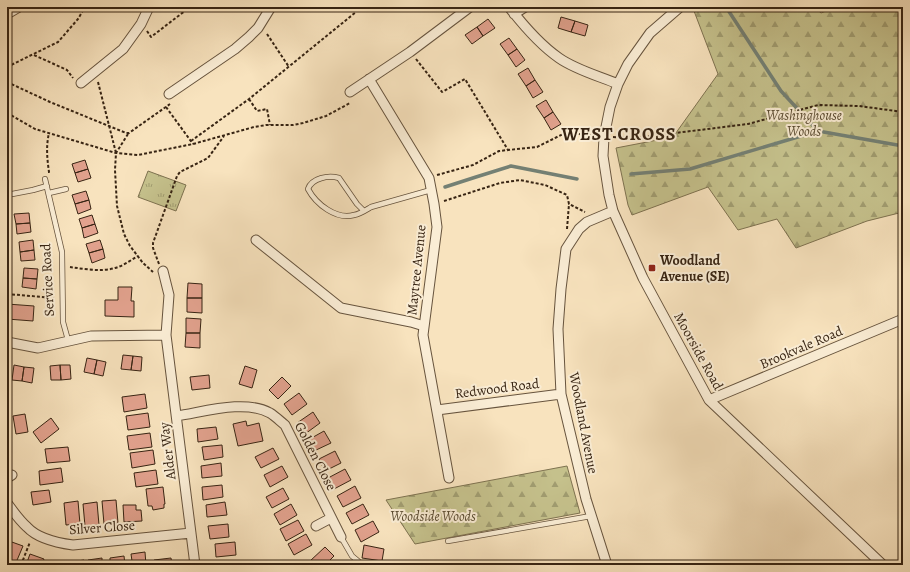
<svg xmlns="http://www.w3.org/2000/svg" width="910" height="572" font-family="Alegreya,serif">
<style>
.grass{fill:url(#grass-tufts);stroke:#7e7250}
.forest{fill:url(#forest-firs);stroke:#7e7250}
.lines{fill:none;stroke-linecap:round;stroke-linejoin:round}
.stream{stroke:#748074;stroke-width:3.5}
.building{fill:#e2a28e;stroke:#372413}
.service-casing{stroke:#67543e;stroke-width:6}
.minor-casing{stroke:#67543e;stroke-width:11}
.path{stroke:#372413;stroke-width:2;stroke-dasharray:3 2;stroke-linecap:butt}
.service{stroke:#faedd5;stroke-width:4.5}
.minor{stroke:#faedd5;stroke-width:9}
.poi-dot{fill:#8f2418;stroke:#faedd5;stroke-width:1.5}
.labels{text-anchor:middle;stroke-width:4;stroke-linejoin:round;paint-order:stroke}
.park-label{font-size:14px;font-style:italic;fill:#5a4b31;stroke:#faedd5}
.poi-label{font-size:14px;font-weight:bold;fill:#372413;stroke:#faedd5;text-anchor:start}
.street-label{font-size:14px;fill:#372413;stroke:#faedd5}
.district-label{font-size:18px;font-weight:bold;letter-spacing:1px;fill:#372413;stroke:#faedd5}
</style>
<defs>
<pattern id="grass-tufts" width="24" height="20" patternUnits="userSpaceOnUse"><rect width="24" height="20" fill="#c5c18c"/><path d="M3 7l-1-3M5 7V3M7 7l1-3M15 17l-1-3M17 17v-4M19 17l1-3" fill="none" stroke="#a19d71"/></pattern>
<pattern id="forest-firs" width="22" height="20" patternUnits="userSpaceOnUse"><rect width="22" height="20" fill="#c5c18c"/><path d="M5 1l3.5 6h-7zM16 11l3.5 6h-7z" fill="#a19d71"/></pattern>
</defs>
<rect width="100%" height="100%" fill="#f8e3be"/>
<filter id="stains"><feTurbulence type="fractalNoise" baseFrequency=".005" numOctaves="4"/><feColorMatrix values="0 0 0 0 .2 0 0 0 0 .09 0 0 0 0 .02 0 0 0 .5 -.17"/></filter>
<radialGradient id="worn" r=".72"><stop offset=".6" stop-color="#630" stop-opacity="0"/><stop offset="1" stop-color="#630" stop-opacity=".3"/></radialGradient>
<path class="grass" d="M148,171l38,14 -10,26 -38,-14z"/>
<path class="forest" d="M702,7h112l7,6 15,-6h67v205l-36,9 -71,27 -19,-29 -39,11 -30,-43 -76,28 -4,-10 -12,-57 57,-11 45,-63 -24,-63z
M567,466l13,47 -165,31 -29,-44z"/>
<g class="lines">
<path class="stream" d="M728,10l53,81 37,40
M631,174l59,-5 128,-38 85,15
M445,187l31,-10 35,-11 66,13"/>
</g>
<path class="building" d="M561,17l14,4 -4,11 -13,-4z
M488,19l7,9 -12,8 -6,-9z
M575,21l13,4 -3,11 -14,-4z
M477,27l6,9 -11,8 -7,-9z
M509,38l8,11 -9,6 -8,-11z
M517,49l8,11 -9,7 -8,-12z
M528,68l7,12 -9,6 -8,-12z
M535,80l8,12 -10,6 -7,-12z
M546,100l7,12 -9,6 -8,-12z
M553,112l8,12 -10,6 -7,-12z
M85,160l3,9 -13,4 -3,-9z
M88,169l3,9 -13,4 -3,-9z
M86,191l3,9 -14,4 -3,-9z
M89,200l2,9 -13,5 -3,-10z
M29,213l1,10 -14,1 -2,-10z
M92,215l3,9 -13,4 -3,-9z
M30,223l1,9 -14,2 -1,-10z
M95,224l3,9 -14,5 -2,-10z
M33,240l1,10 -14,2 -1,-10z
M100,240l3,9 -14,4 -3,-9z
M103,249l2,9 -13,5 -3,-10z
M34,250l1,10 -14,1 -1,-9z
M24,268l14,1 -1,10 -14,-1z
M23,278l14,1 -1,10 -14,-2z
M188,283l14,1v14h-15z
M118,287h14l-1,14h3v16l-29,-1v-16h13z
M187,298h15v15l-15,-1z
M7,304l27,2 -1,15 -26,-2z
M186,318l15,1 -1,14h-14z
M186,333h14v15l-15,-1z
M123,355l10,1 -2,14 -10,-1z
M133,356l9,1 -1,14 -10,-1z
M87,358l10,2 -3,14 -10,-2z
M97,360l9,2 -3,14 -9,-2z
M7,364l4,1 -3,14h-1z
M14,365l10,2 -2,14 -10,-1z
M60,365h10l1,14 -10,1z
M60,365l1,15h-10l-1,-14z
M245,366l12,4 -5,18 -13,-4z
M24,367l10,1 -2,15 -10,-2z
M209,375l1,13 -18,2 -2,-13z
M282,377l9,9 -13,13 -9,-9z
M299,393l8,11 -15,11 -8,-11z
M145,394l2,14 -23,4 -2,-15z
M313,412l7,11 -15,11 -8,-11z
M148,413l2,14 -22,3 -2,-14z
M25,414l3,18 -12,2 -3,-18z
M51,418l8,11 -18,14 -8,-11z
M246,421l1,5 12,-3 4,18 -25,5 -5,-22z
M216,427l2,12 -20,3 -1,-13z
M324,431l7,12 -17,8 -6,-11z
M150,433l2,14 -23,3 -2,-14z
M222,445l1,12 -19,3 -2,-13z
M68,447l2,14 -23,2 -2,-14z
M273,448l6,11 -18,9 -6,-11z
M153,450l2,14 -23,4 -2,-15z
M335,451l6,12 -16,8 -6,-12z
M221,463l1,13 -20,2 -1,-12z
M282,466l6,11 -18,10 -6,-12z
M61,468l2,14 -23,3 -1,-14z
M345,469l6,11 -17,9 -6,-11z
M156,470l2,14 -22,3 -2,-14z
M222,485l1,12 -20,3 -1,-13z
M355,486l6,12 -18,9 -6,-11z
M163,487l2,17h-1v4l-11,2 -1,-4h-4l-2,-17z
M283,488l6,11 -17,9 -6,-11z
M49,490l2,12 -18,3 -2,-13z
M116,500l2,23 -14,1 -2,-23z
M78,501l2,23 -14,1 -2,-22z
M97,502l2,23 -14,1 -2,-22z
M225,502l2,13 -20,2 -1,-12z
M291,504l6,11 -17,10 -6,-11z
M363,504l6,11 -17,9 -6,-11z
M123,505h13v5h5l1,11 -18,1z
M298,520l6,11 -18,10 -6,-12z
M373,521l6,11 -18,10 -6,-12z
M228,524l1,13 -19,2 -2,-13z
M306,534l6,11 -18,10 -6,-11z
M9,541l14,5 -8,19h-8v-18z
M235,542l1,13 -20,2 -1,-13z
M364,545l20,4 -2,12 -20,-3z
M325,547l9,9 -9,9h-11l-4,-4z
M145,552l1,13h-19v-4h5l-1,-7z
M30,554l14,5 -1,3 3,1 -1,2h-19z
M124,556l1,9h-15v-7z
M102,558v7h-14v-5z
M171,558l1,7h-18v-5z
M84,560l1,5h-15v-3z
M237,561l1,4h-20v-2z"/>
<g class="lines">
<g class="service-casing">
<path id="service" d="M45,179l17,73 1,70 5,18
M49,193l17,-4
M7,195l26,-5 14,-4
M364,211l-7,-7 -18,-26c-11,-3 -27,0 -31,11 8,15 28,31 46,26 6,-1 12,-5 17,-8l60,-17
M7,403h2
M341,537l11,19 6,5
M448,541l143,-25"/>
</g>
<g class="minor-casing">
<path id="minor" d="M509,7c14,18 31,38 50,51 17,12 40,18 59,26
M680,7l-30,26 -22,31 -10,20 -8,23 -6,30 -1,19 6,39 4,16 30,67 66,122 174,165
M7,14l12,-7
M514,14l11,-7
M369,79l60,99 5,26 3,23 -14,108 26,143
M81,83l42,-34 18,-25 8,-17
M350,92l60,-40 60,-45
M169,94l66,-45 14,-12 9,-9 13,-21
M256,240l85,68 70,14 13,4
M163,271l6,24 -3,40
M7,342l31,6 53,-12 75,-1 29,230
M709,400l194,-81
M437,410l124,-16
M177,416c27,-4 68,-17 93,-3 5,3 10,8 15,12l56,112
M7,478l5,-3
M7,503c6,8 12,17 20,24 11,12 31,16 46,18l118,-12
M316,526l15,-8
M607,565l-21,-66 -25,-105 -3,-65 3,-40 5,-40 13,-20 8,-7 26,-11"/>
</g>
<path class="path" d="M147,31l4,6 39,-30
M267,34l22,33
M34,55l33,15 6,8
M416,59l26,33 23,-13 43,71
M7,67l51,-25 20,-23 7,-12
M7,82l43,20 76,31h3l41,-29
M98,82l18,71
M249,99l8,12 10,-2 3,16
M166,107l27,37
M7,113l28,16 81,24 22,2 55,-11 61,-17 12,-2h27l10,-2 23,-7 24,-13
M7,117l4,-2
M128,134l-12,19 -1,17 2,36 7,28 6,12 13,17 10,9
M613,137l22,1 113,-14 70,-19 41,1 44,6
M191,141l58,-42 107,-87
M48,172h1c-2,-14 -3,-26 0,-39
M437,175l36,-10 26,-14 38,-4 26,-13 9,-1 22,3
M444,201l56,-18 20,-3 25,5 22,10 2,9 16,8
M567,229l2,-25
M7,256v2
M159,264l-6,-16v-5l24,-67 3,-4 28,-14 16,-22
M70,267c14,2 31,5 45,1 8,-2 16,-8 23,-12
M7,294l47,4
M21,565l9,-23"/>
<use href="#service" class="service"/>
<use href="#minor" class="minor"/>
</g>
<rect class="poi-dot" x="648" y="264" width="8" height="8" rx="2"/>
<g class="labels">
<g class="park-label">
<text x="804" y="120">Washinghouse<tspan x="804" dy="16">Woods</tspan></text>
<text x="433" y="521">Woodside Woods</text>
</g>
<g class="poi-label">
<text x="660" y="265">Woodland<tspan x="660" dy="16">Avenue (SE)</tspan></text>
</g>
<g class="street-label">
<text transform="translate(416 270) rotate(-84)" y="5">Maytree Avenue</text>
<text transform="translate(47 280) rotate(-93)" y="5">Service Road</text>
<text transform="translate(801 347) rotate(-23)" y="5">Brookvale Road</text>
<text transform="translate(699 351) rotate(61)" y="5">Moorside Road</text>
<text transform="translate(497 388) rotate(-7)" y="5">Redwood Road</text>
<text transform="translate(584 423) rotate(79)" y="5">Woodland Avenue</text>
<text transform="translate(167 451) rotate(-97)" y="5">Alder Way</text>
<text transform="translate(316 456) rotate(63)" y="5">Golden Close</text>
<text transform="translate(102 527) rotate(-4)" y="5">Silver Close</text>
</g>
<g class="district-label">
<text x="619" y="140">WEST CROSS</text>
</g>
</g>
<rect width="910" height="572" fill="none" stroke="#f8e3be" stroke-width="24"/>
<rect x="8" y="8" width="894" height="556" fill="none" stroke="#372413" stroke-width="2"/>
<rect x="12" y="12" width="886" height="548" fill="none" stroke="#372413"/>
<rect width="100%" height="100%" filter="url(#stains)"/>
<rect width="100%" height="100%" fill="url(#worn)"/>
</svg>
